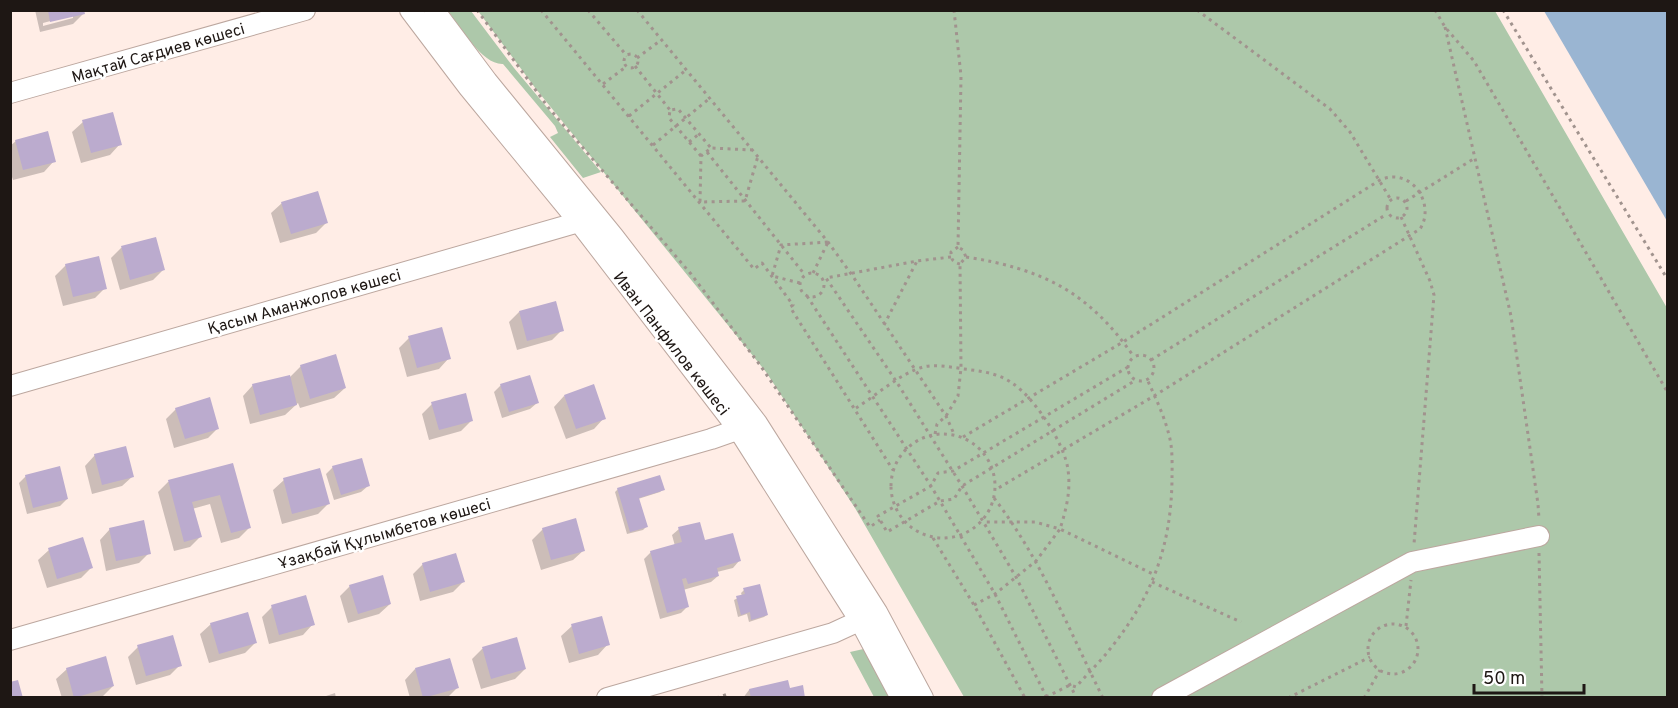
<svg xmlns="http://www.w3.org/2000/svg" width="1678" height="708" font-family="Overpass,sans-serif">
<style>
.green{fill:#adc8aa}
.water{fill:#9ab5d2}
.shadow{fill:#0003;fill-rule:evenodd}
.building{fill:#bbabce}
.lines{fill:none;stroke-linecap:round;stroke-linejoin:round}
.minor-casing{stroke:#bca79f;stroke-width:22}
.path{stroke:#a1938e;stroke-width:3;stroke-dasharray:3 4.5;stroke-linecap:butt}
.minor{stroke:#fff;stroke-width:20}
.labels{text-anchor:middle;stroke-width:5;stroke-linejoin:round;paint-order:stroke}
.street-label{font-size:16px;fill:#1e1714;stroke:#fff}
</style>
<rect width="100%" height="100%" fill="#ffede6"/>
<path class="green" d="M448,11h23l43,57 87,104 -18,6 -33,-41 8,-4 -3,-7 -52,-62c-21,1 -43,-38 -55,-53z
M478,11h1017l172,297v389h-703l-109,-189 -89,-136 -230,-283z
M868,648l26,49h-20l-24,-45z"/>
<path class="water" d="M1544,11h123v210z"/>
<path class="shadow" d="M35,10h47l1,4 -10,10 -33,8zM73,15v3l-30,8v-3z
M83,122l37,22 -10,11 -29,8 -9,-31z
M16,141l38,20 -10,11 -31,8 -3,-9v-25z
M282,203l44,20 -10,10 -36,10 -9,-30z
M154,238l9,32 -10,10 -33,10 -9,-32 10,-10z
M66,265l39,23 -10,10 -32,8 -8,-30z
M519,312l43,18 -10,10 -35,10 -8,-28z
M409,338l40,20 -10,11 -32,8 -8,-29z
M301,366l44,22 -11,10 -34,10 -2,-5 -13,12 -35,9 -7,-28 10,-11 36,-7z
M501,385l36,18 -7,6 -28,9 -8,-26z
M564,396l40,22 -10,11 -28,10 -12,-32z
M432,404l40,16 -11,11 -32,9 -7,-26z
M176,409l42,19 -10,10 -34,10 -8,-29z
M95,455l38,21 -11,10 -30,8 -7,-28z
M232,464l17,64 -10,10 -18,5 -11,-39 -18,5 8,28 -10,10 -16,4 -16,-59 10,-10z
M333,467l35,19 -7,6 -27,8 -8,-26z
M26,476l41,23 -7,7 -33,8 -8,-31z
M284,480l44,24 -10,10 -36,10 -9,-34z
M618,489h45l-3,3 -22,7 8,28 -3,3 -16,4 -12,-42z
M110,529l39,24 -10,10 -33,8 -6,-31z
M543,529l41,21 -11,10 -32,10 -9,-30z
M679,529l60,32 -6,7 -16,4 1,4 -7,6 -28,8 4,17 -6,6 -21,6 -16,-60 7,-7 24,-6 -3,-11z
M49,550l42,18 -10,10 -34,10 -9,-28z
M423,564l40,18 -10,10 -33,9 -7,-27z
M350,586l40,18 -11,10 -31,9 -8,-27z
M744,590l23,25 -3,2 -15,5 -2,-8 -9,3 -4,-17 8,-4 -1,-3z
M272,607l41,17 -10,11 -34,9 -7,-27z
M211,624l44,19 -10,10 -36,10 -9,-29z
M572,626l36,18 -10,11 -29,8 -8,-27z
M516,639l9,30 -10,10 -34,10 -9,-30 10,-10z
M138,647l42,18 -10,10 -34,10 -8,-28z
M67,669l46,17 -10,10 -6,2h-35l-6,-19z
M415,669l42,19 -10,10h-37l-5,-18z
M749,690h40l15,8h-61z
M335,693l1,5h-16z"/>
<path class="building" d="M48,10h36l1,4 -35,8z
M113,112l9,33 -31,8 -9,-33z
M48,131l8,31 -33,8 -8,-30z
M318,191l10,32 -37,11 -10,-32z
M156,237l9,33 -35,10 -9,-34z
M99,256l8,33 -34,8 -8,-33z
M556,301l8,30 -37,10 -8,-30z
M442,327l9,32 -34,9 -9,-32z
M336,354l10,34 -36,11 -10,-34z
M290,375l7,30 -37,10 -8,-31z
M530,375l9,28 -30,9 -9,-28z
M594,384l12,35 -30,10 -12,-34z
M466,393l7,28 -34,9 -8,-28z
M210,397l9,32 -34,10 -10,-31z
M126,446l8,31 -32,8 -8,-31z
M362,458l8,28 -29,9 -9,-29z
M233,463l18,65 -20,5 -11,-38 -28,7 10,35 -18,5 -16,-62z
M60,466l8,33 -35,9 -8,-33z
M320,468l10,36 -38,10 -9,-36z
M660,475l5,15 -26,8 9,29 -18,5 -13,-44z
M576,518l9,33 -34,9 -9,-32z
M144,520l7,34 -35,7 -7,-33z
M700,522l5,18 28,-7 8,28 -24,7 2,8 -31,8 -2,-6 -4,1 7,28 -22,6 -17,-62 32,-9 -4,-15z
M83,537l10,31 -36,11 -9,-31z
M456,553l9,29 -35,10 -8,-29z
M383,575l8,29 -33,10 -9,-29z
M760,584l8,31 -17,5 -1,-8 -9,3 -5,-19 9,-2 -2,-6z
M306,595l9,30 -36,10 -8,-30z
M248,612l9,31 -38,11 -9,-31z
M602,616l8,29 -31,9 -8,-30z
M173,635l9,31 -36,10 -9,-31z
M517,637l9,32 -35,10 -9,-32z
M106,656l8,30 -40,12 -8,-30z
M450,658l9,30 -36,10 -8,-30z
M18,680l5,18h-13v-16z
M788,680l2,8 13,-3 2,13h-54l-2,-9z"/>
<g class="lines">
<g class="minor-casing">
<path id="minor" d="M410,10l59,78 110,134 159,207 122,192 41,77
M434,10l53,71 127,156 143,186 120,189 46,86
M10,93l295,-83
M10,386l569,-164 10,-5
M10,640l701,-201 37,-13
M607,698l226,-65 39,-18
M1162,698l250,-136 127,-26"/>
</g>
<path class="path" d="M477,10l71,97 143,167 69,91 110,162 10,-7
M541,10l213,259 8,-6 31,42 -3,2 103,163
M588,10l39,46
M637,10l191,232 26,36 92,138 8,18
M1197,10l133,99 20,23 41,68
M1435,10l10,17 29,34 194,332
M1503,10l165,270
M1445,27l66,289 27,188 1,15
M624 61a7 7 0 1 1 14 0a7 7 0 1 1-14 0Z
M637,58l24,-18
M635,66l35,44
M603,84l24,-18
M629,116l57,-46
M689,142l10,-8
M653,145l57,-47
M753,150l-42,-2 -10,8 -1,46 45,-1 13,-45
M707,152l98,123
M701,156l-32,-38 1,-8 8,-1 33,39
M1387 208a10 10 0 1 1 20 0a10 10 0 1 1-20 0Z
M1406,201l69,-43
M1401,217l29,64 4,14 -20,249
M958,247l-7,5c0,8 2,10 9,12
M951,257l-34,4 -91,17 70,103 66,105 54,91 58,116v5
M966,257c77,12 123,35 168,100
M800 285a12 12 0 1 1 24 0a12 12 0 1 1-24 0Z
M813,273l15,-31
M800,283l-28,-7 9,-31 47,-3
M807,296l124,190 64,108 52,104
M884,325l33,-64
M1128 368a13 13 0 1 1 26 0a13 13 0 1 1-26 0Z
M1151,360l236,-146
M1128,367l-175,104 -15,2 -7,13 -53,30 9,16 53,-31 14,-2 8,-13 174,-106
M856,408c21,-13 43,-34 67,-41 13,-3 27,0 41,2 16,2 34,4 48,14 22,14 53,61 56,87 3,21 -2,40 -8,59l95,46
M891 486a52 52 0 1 1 104 0a52 52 0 1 1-104 0Z
M935,434l2,-10 9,-8 12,-20 3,-28 -1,-104 6,-7 -3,-7 -5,-3 3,-171 -7,-66
M963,437l160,-95 257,-162c32,-14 56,25 40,49l-266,167 -159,94
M994,498c47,61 75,132 109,200
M933,538l41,67 51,93
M1539,553l3,145
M1152,582l89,40
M974,605l21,-11 41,-33 24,-32 -25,-7h-51
M1368 649a25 25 0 1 1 50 0a25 25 0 1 1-50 0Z
M1406,626l5,-46
M1046,697l24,-12 6,2c11,-13 24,-25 34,-38 42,-52 61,-102 62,-169 0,-14 1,-31 -3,-45 -5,-20 -14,-38 -22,-56
M716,698l12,-4 1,4
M1288,698l82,-41
M1364,698l16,-28"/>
<use href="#minor" class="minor"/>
</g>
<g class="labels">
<g class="street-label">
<text transform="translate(158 52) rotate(-16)" y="6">Мақтай Сағдиев көшесі</text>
<text transform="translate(304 301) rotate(-16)" y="6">Қасым Аманжолов көшесі</text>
<text transform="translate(672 343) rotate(52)" y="6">Иван Панфилов көшесі</text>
<text transform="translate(384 533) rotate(-16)" y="6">Ұзақбай Құлымбетов көшесі</text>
</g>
</g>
<rect width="1678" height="708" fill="none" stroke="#1e1714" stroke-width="24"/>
<path d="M1474 684v9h110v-9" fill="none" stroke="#1e1714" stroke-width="3"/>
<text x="1483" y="684" font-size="18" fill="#1e1714" stroke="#ffffff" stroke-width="4.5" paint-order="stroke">50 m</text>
</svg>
